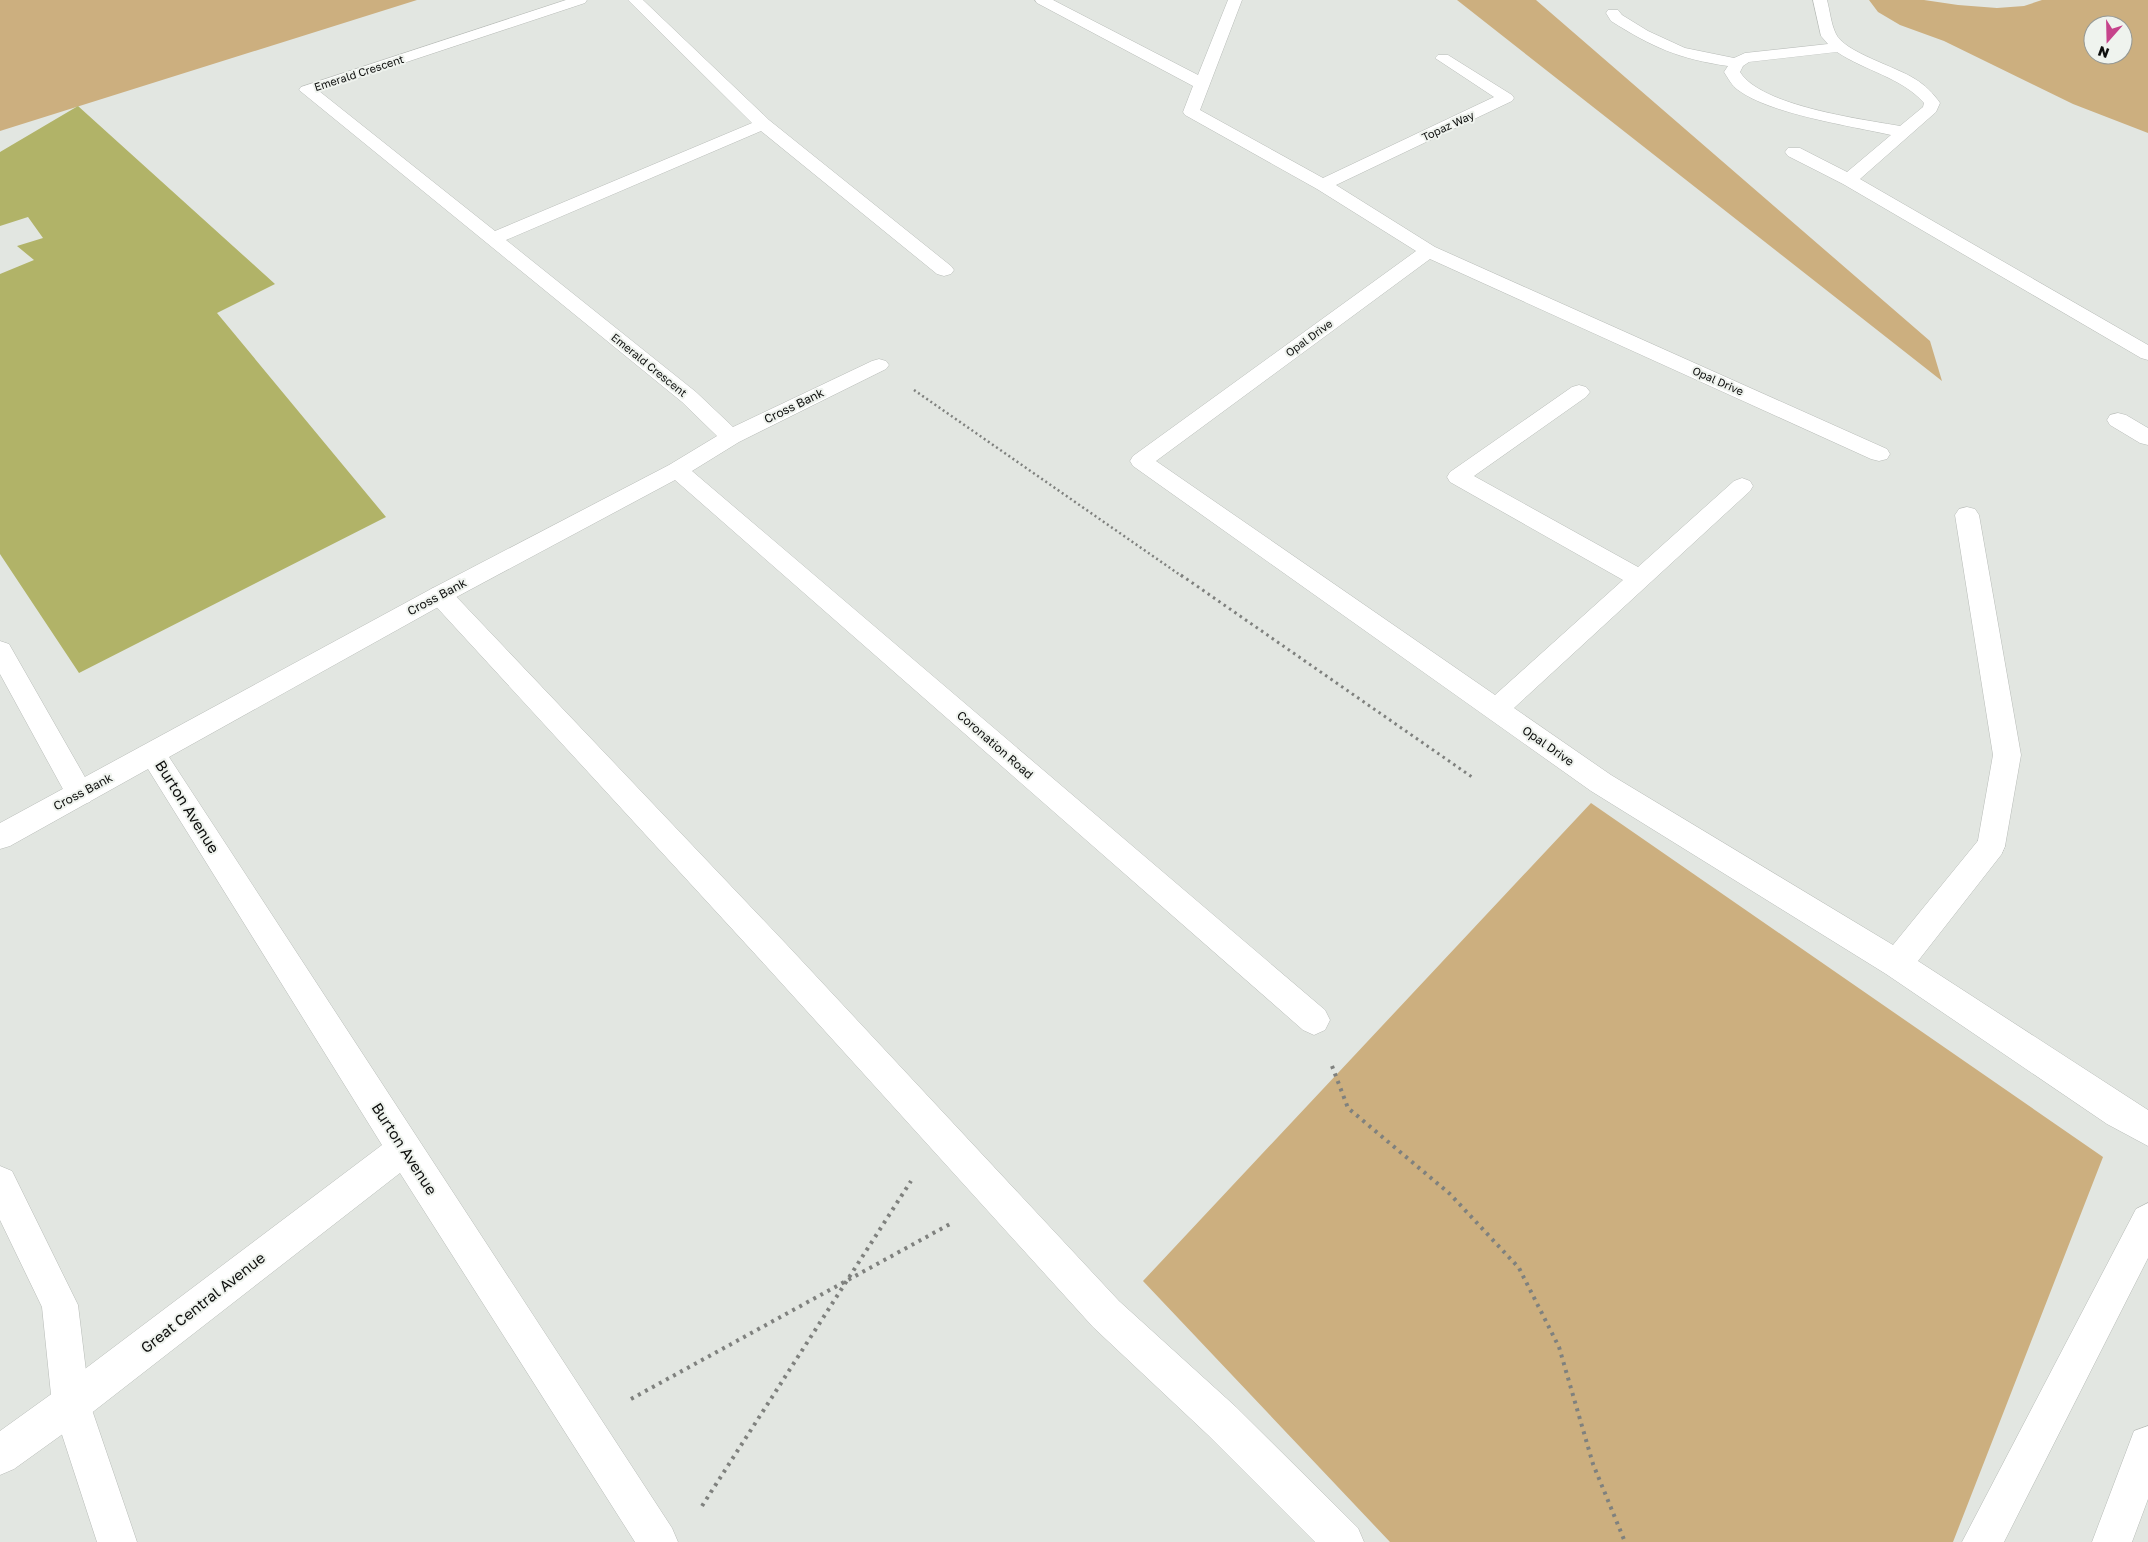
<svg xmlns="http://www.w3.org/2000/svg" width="2148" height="1542" font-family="'Golos Text',sans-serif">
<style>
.green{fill:#ccaf7f;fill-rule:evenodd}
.building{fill:#b1b368}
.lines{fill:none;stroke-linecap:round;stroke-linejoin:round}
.lane-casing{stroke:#b8bcb8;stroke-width:1}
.street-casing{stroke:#b8bcb8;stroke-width:1}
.path-far2{stroke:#7f817e;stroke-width:2.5;stroke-dasharray:2 3;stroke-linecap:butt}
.path-far1{stroke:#7f817e;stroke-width:3;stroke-dasharray:2.5 4;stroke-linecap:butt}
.path{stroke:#7f817e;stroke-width:4;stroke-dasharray:3 5;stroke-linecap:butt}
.lane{fill:#fff;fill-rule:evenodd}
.street{fill:#fff;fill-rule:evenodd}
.labels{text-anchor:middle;stroke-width:4;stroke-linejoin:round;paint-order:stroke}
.far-street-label{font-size:11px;fill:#0e0f0e;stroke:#eff3ee}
.street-label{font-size:12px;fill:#0e0f0e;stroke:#eff3ee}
.near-street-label{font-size:15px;fill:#0e0f0e;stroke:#eff3ee}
</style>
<rect width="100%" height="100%" fill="#e2e6e1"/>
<path class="green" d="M0,0h417l-417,131z
M1457,0h79l394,341 12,40z
M1869,0h55l34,5 39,3 27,-2 18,-6h106v133l-75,-29 -129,-63 -44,-16 -22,-13zM2093,25h30v30h-30z
M1591,803l512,354 -150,385h-563l-247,-261z"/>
<path class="building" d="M78,106l197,178 -58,29 169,204 -307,156 -79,-119v-280l34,-14 -17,-14 26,-8 -15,-21 -28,9v-74z"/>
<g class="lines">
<g class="lane-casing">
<path id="lane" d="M1967,507l8,2 4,6 42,240 -16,91 -4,9 -10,3 -10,-3 -4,-9 16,-91 -38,-240 4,-6z
M440,586l9,3 339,357 331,355 117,106 122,121 6,14h-49l-107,-107 -115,-108 -327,-361 -335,-365 -3,-6 3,-6z
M0,641l9,3 81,142 4,8 -4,8 -10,3 -10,-3 -70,-128z
M0,1166l12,5 66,134 12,99 47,138h-40l-45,-138 -10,-97 -42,-87z"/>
</g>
<g class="street-casing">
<path id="street" d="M566,0h21l-2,3 -266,88 176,140 257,-108 -124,-123h15l126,120 182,146 3,4 -3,4 -7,2 -7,-2 -176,-143 -255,109 190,152 37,35 139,-66 7,-2 7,2 3,4 -3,4 -147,73 -47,29 633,539 5,10 -5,10 -11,5 -11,-5 -628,-550 -226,121 -280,156 503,771 6,14h-43l-235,-369 -315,245 -71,51 -14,6v-44l57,-41 325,-245 -234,-376 -138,77 -10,3v-26l431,-234 238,-124 48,-29 -35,-34 -383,-312 2,-3z
M1035,0h18l145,75 30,-75h14l-42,110 123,68 171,-81 -59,-39 3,-3h10l64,40 2,3 -2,3 -176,84 99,62 452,202 3,5 -3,5 -8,2 -8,-2 -441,-200 -274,202 339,234 128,-115 -173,-98 -3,-5 3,-5 122,-85 7,-2 7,2 4,5 -4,5 -112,79 164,91 96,-86 8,-3 8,3 3,5 -3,5 -236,217 97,67 282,170 88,-108 10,-3 10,3 4,9 -4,9 -83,106 230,149v36l-41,-22 -221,-150 -295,-183 -458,-325 -3,-5 3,-5 283,-205 -99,-62 -132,-74 -2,-3 10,-26 -156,-83z
M1813,0h14c3,11 4,24 9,34 8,18 61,33 79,45 10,6 18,14 25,24l-4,9 -76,67 288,166v15l-7,-2 -298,-174 -55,-28 -3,-4 3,-4h12l47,24 44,-37c-40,-9 -121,-21 -153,-45 -6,-4 -10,-12 -14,-18l4,-6c-49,-7 -76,-19 -117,-45l-5,-8 2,-3h10l4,5 26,16 37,17 49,10 11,-5 83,-9 -7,-8zM1837,52c28,19 64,25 87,51l-1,4 -23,19c-39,-7 -139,-20 -160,-54l3,-6 6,-4z
M2118,413l8,2 22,13v17l-8,-2 -30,-18 -3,-5 3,-5z
M2148,1203v55l-144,284h-42l174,-333z
M2148,1426v73l-16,43h-40l42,-111z"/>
</g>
<path class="path-far2" d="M914,390l269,187"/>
<path class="path-far1" d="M1181,575l291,202"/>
<path class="path" d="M1332,1066l16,42 102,86 69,74 40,79 34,117 32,78
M631,1399l319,-175
M702,1506l209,-325"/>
<use href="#lane" class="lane"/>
<use href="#street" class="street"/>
</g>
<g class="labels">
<g class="far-street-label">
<text transform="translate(359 73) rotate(-18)" y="4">Emerald Crescent</text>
<text transform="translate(1448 126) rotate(-25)" y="4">Topaz Way</text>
<text transform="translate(1309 338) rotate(-36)" y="4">Opal Drive</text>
<text transform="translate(649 365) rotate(39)" y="4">Emerald Crescent</text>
<text transform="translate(1718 381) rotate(24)" y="4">Opal Drive</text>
</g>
<g class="street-label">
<text transform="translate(794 406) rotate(-26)" y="4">Cross Bank</text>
<text transform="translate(437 597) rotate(-28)" y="4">Cross Bank</text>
<text transform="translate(995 745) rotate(41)" y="4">Coronation Road</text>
<text transform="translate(1548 746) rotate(35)" y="4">Opal Drive</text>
<text transform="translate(83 792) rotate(-28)" y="4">Cross Bank</text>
</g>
<g class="near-street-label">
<text transform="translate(187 807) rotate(58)" y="5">Burton Avenue</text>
<text transform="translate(404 1149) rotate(57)" y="5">Burton Avenue</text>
<text transform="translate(203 1303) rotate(-38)" y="5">Great Central Avenue</text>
</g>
</g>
<g transform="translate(2108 40) rotate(200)"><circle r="24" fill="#eff3ee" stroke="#959894"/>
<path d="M0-4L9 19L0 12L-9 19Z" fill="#c6438b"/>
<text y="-8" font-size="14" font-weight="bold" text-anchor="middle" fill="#0e0f0e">N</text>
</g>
</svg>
